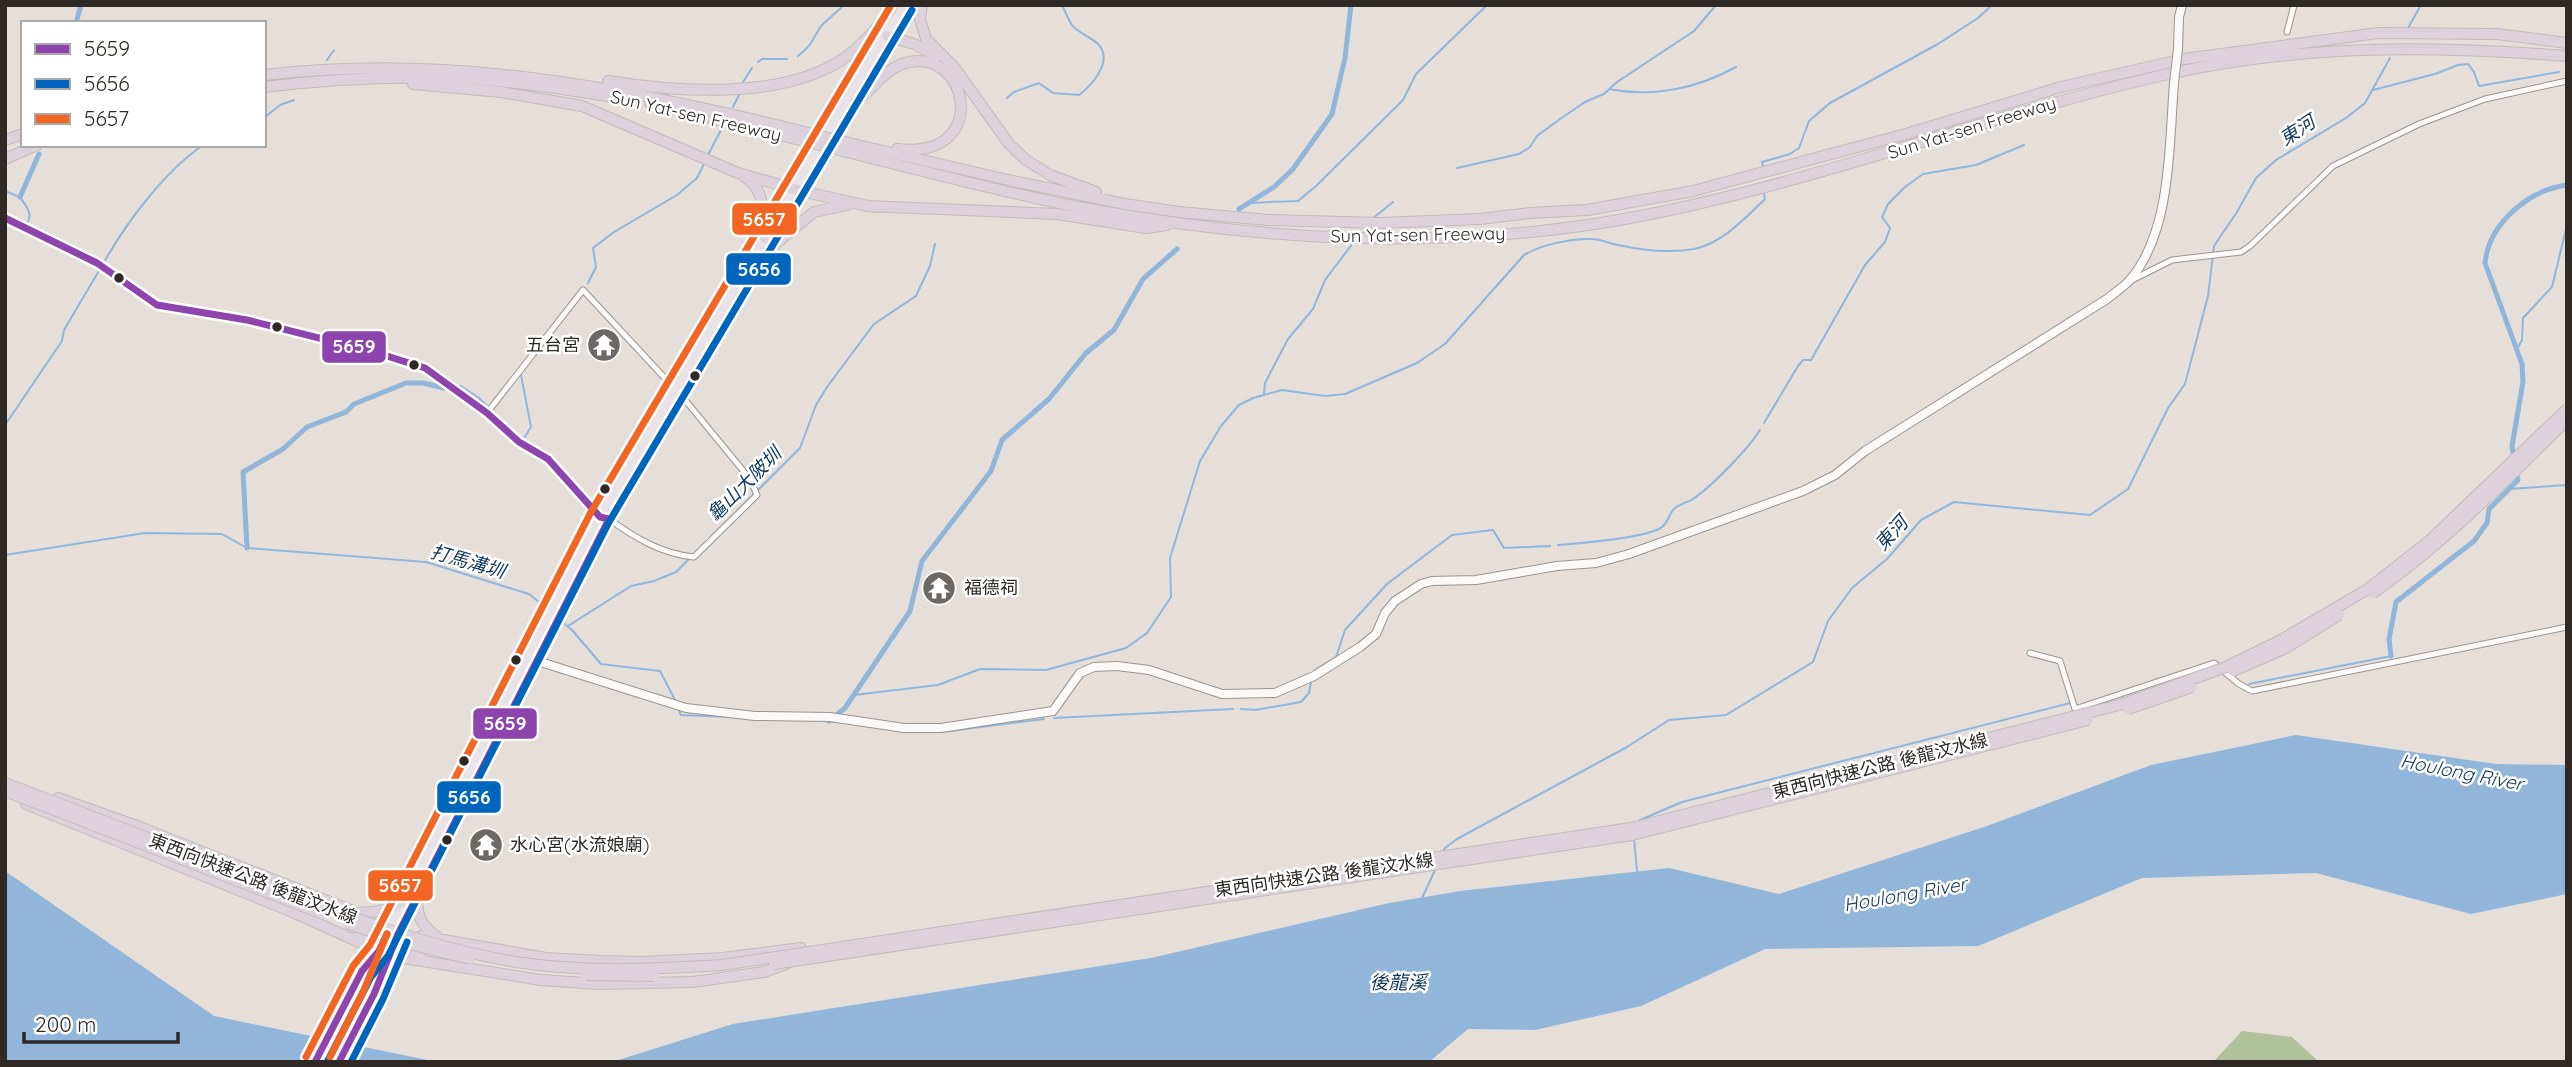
<svg xmlns="http://www.w3.org/2000/svg" width="2572" height="1067" font-family="Quicksand,'Noto Sans TC',sans-serif">
<style>
.forest{fill:#b1c19b}
.water{fill:#91b6da}
.lines{fill:none;stroke-linecap:round;stroke-linejoin:round}
.stream{stroke:#91b6da;stroke-width:2}
.canal{stroke:#91b6da;stroke-width:5}
.street-casing{stroke:#9b9592;stroke-width:7}
.secondary-casing{stroke:#9b9592;stroke-width:10}
.primary-casing{stroke:#c0bcba;stroke-width:10}
.highway-casing{stroke:#c0bcba;stroke-width:12}
.street{stroke:#fbfaf9;stroke-width:5}
.secondary{stroke:#fbfaf9;stroke-width:8}
.primary{stroke:#e9e2e7;stroke-width:9}
.highway{stroke:#ddd2dc;stroke-width:10}
.secondary-bridge-casing{stroke:#9b9592;stroke-width:10;stroke-linecap:butt}
.highway-bridge-casing{stroke:#c0bcba;stroke-width:12;stroke-linecap:butt}
.secondary-bridge{stroke:#fbfaf9;stroke-width:8}
.highway-bridge{stroke:#ddd2dc;stroke-width:10}
.bus-1-casing{stroke:#fff;stroke-width:12}
.bus-2-casing{stroke:#fff;stroke-width:12}
.bus-3-casing{stroke:#fff;stroke-width:12}
.bus-1{stroke:#8e44ad;stroke-width:7}
.bus-2{stroke:#0065bd;stroke-width:7}
.bus-3{stroke:#f26522;stroke-width:7}
.bus-dot{fill:#2e2925;stroke:#fff;stroke-width:2.5}
.labels{text-anchor:middle;stroke-width:5;stroke-linejoin:round;paint-order:stroke}
.street-label{font-size:18px;fill:#2e2925;stroke:#fff}
.poi-label{font-size:18px;fill:#2e2925;stroke:#fff;text-anchor:start}
.water-label{font-size:19px;font-style:italic;fill:#10395d;stroke:#fff}
.line-badge{stroke:#fff;stroke-width:2.5}
.badge-label{font-size:19px;text-anchor:middle;font-weight:bold;fill:#fff}
</style>
<rect width="100%" height="100%" fill="#e5ded9"/>
<path class="forest" d="M2242,1031l50,6 27,25h-106z"/>
<path class="water" d="M2296,735l200,29 71,1v129l-96,20 -155,-41 -174,5 -164,68 -213,3 -124,57 -106,24 -67,-1 -39,33h-817l121,-38 418,-66 238,-55 71,-12 209,-23 110,26 208,-68 164,-61z
M5,871l209,145 223,46h-431z"/>
<g class="lines">
<path class="stream" d="M2408,28l13,-23
M798,56l11,-10 12,-20 23,-21
M327,60l7,-10
M758,62l4,-3h25
M743,82l9,-14
M1609,89c44,9 89,-1 127,-22
M2373,90l62,-16 23,-9 10,-1 6,8 5,14 80,-14
M1007,98l7,-6 25,-9 14,10 26,2c13,-10 35,-34 19,-51 -7,-7 -20,-11 -26,-19 -4,-6 -7,-14 -10,-20
M733,107l7,-14
M264,118l16,-13 14,-5
M708,155l14,-27
M1763,167l-1,-5 28,-8 9,-6 10,-27 21,-18 108,-59 40,-26 14,-13
M1457,168l62,-14 11,-7 7,-11 23,-17 25,-17 19,-8 13,-12 77,-51 22,-26
M5,191l15,6c5,8 14,17 7,26
M1248,203l50,-2 18,-15 87,-86 13,-26 71,-69
M1372,219l21,-17
M103,264c23,-41 61,-92 100,-119
M588,283l8,-16 -3,-19 21,-16 63,-37 20,-17 7,-14
M2516,351l6,-11 1,-22 29,-31 15,-62
M521,375l10,52 -8,13
M454,386h7l18,12 23,23
M1264,393l1,-10 23,-44 25,-30 12,-29 28,-37
M1764,423l34,-57 5,-6h8l54,-95 20,-23 5,-14 -8,-11 6,-13 17,-17 18,-13 53,-9 48,-20
M5,425l57,-84 2,-11 36,-61
M2509,489l58,-4
M758,490l42,-42 16,-43 11,-18 47,-63 42,-28 14,-30 5,-22
M714,534l40,-40
M1558,545c25,-2 80,-6 101,-16 9,-4 9,-14 15,-20 6,-6 13,-6 19,-10 18,-12 56,-51 67,-69
M5,555l140,-22 77,1 25,14 179,14 103,32 19,15
M560,620l12,10 29,34 59,7 15,29
M568,626l63,-40 23,-5 22,-9 14,-14
M1315,670l21,-13 9,-27 42,-46 65,-49 41,-5 11,18 46,-2
M2249,684l142,-28
M854,695l84,-10 42,-16 66,1 80,-22 21,-15 24,-36 -1,-39 30,-97 21,-35 18,-21 14,-7 29,-8 43,6 20,-2 72,-31 28,-19 79,-89c16,-10 48,-17 68,-16 9,0 18,5 26,6 23,5 53,8 76,4 29,-6 51,-31 71,-50l-1,-6
M678,708l3,7 50,2
M1241,709l14,1 46,-8 8,-9 2,-11
M1054,718l179,-9
M824,721l12,1
M907,732h35l102,-13
M1640,820l42,-18 388,-99
M1634,839l3,32
M1442,853l3,-5 12,-9 170,-92 42,-27 57,-5 87,-53 15,-41 24,-33 35,-29 34,-39 33,-18 136,13 38,-26 40,-81 17,-24 23,-88 6,-50 23,-34 19,-34 20,-18 70,-42 19,-15 25,-45
M1422,898l14,-30"/>
<path class="canal" d="M76,23l5,-18
M20,197l19,-43
M1239,209l35,-22 19,-18 39,-55 13,-56 6,-53
M2514,459l-2,-13 11,-64 -1,-18 -37,-101c4,-40 44,-73 82,-78
M247,548l-4,-76 40,-23 24,-22 39,-15 8,-8 52,-21h17l21,5
M2391,656l-2,-17 7,-37 78,-61 13,-18 2,-14 29,-29 -2,-7
M829,721l16,-13 65,-97 12,-50 69,-90 11,-31 47,-41 37,-46 28,-23 29,-51 34,-30"/>
<g class="street-casing">
<path id="street" d="M2287,32l7,-27
M2132,280l40,-20 69,-8 9,-6 83,-80 86,-42 66,-25 82,-18
M487,413l96,-123 92,99
M609,519c26,19 53,35 85,38l63,-62 -7,-16 -69,-84
M2030,653l30,8 15,48 139,-46 25,21 13,7 315,-64"/>
</g>
<g class="secondary-casing">
<path id="secondary" d="M2178,49l1,-32 3,-12
M5,218l92,45 60,42 90,15 124,31 54,17 62,45 32,29 29,17 52,58
M531,659l155,49 69,8 75,1 74,11h37l112,-17 27,-38 14,-6 23,-1 32,4 73,24 53,-1 39,-17 46,-29 16,-13 9,-21 10,-12 26,-17 11,-3 44,-1 81,-14 39,-3 33,-9 174,-63 32,-16 30,-24 242,-152c7,-6 15,-11 21,-17 44,-48 41,-138 46,-199
M323,1062l53,-105
M332,1062l48,-91"/>
</g>
<g class="primary-casing">
<path id="primary" d="M387,933l213,-416 303,-512
M397,937l212,-418 131,-225 173,-289
M315,1062l47,-91 19,-25
M339,1062l35,-68 19,-44"/>
</g>
<g class="highway-casing">
<path id="highway" d="M922,5l-2,14 6,20 28,28 55,77 17,16 24,15 46,17
M887,36l27,8 23,12
M264,75c187,-22 365,13 545,58
M608,81c69,11 174,19 235,-22 20,-14 37,-34 52,-54
M413,84l88,8 81,14 156,67 63,18 72,16
M264,87c66,-8 138,-11 205,-8 55,3 110,13 165,21
M855,102c17,-11 28,-31 47,-38 65,-23 93,96 -5,85
M650,103l158,39
M5,140l18,-6
M849,143l159,37 117,24 54,8 89,8 112,3 100,-4 50,-6 57,-3 106,-19 213,-57 155,-47 123,-28 194,-26 119,1 70,9
M847,152c77,19 154,40 231,55 170,32 346,43 517,17 197,-31 383,-108 578,-151 130,-29 262,-27 394,-17
M5,159l32,-14
M744,176c24,16 17,37 21,62
M866,206l191,8 89,14 21,-3
M767,251l47,-39 33,-7
M58,798l79,28 221,87c17,-1 31,-2 45,-12
M26,804l262,106 91,41
M418,896c-2,20 3,29 19,41
M421,936l125,22 55,3 41,1 81,-4 78,-10
M357,937l27,3 37,17
M391,956l150,24 58,4 94,-2 71,-10 22,-8"/>
</g>
<use href="#street" class="street"/>
<use href="#secondary" class="secondary"/>
<use href="#primary" class="primary"/>
<use href="#highway" class="highway"/>
<g class="secondary-bridge-casing">
<path id="secondary-bridge" d="M2174,83l4,-34"/>
</g>
<g class="highway-bridge-casing">
<path id="highway-bridge" d="M809,133l40,10
M808,142l39,10
M2373,593c71,-50 132,-112 194,-173
M2233,671l53,-23 53,-33
M2128,709l64,-22
M5,783c88,33 175,68 263,102 80,31 162,63 248,77 68,11 137,7 206,3l909,-137 492,-124 103,-37 55,-27 87,-51 61,-48 138,-132
M5,791l318,123
M347,923l57,20 66,16
M774,964l858,-129 456,-115
M586,975l68,1"/>
</g>
<use href="#secondary-bridge" class="secondary-bridge"/>
<use href="#highway-bridge" class="highway-bridge"/>
<g class="bus-1-casing">
<path id="bus-1" d="M5,218l92,45 60,42 90,15 124,31 54,17 62,45 32,29 29,17 52,58 9,2 -211,415 -24,60 -35,68
M315,1062l47,-91 17,-20 8,-17"/>
</g>
<g class="bus-2-casing">
<path id="bus-2" d="M327,1062l44,-85 17,-21 221,-434 303,-512
M351,1062l32,-63 24,-57"/>
</g>
<g class="bus-3-casing">
<path id="bus-3" d="M306,1057l47,-91 17,-21 221,-433 300,-507
M330,1057l34,-67 23,-56"/>
</g>
<use href="#bus-1" class="bus-1"/>
<use href="#bus-2" class="bus-2"/>
<use href="#bus-3" class="bus-3"/>
</g>
<defs>
<g id="temple-disc" transform="scale(1.75)"><circle r="9.5" fill="#6e6864" stroke="#fff"/><path d="M0-6L5-2H3V0L6.5 2.5H4V6H1.5V3h-3V6H-4V2.5H-6.5L-3 0V-2H-5Z" fill="#fff"/></g>
</defs>
<g fill-rule="evenodd">
<use href="#temple-disc" x="604" y="345"/>
<use href="#temple-disc" x="939" y="588"/>
<use href="#temple-disc" x="486" y="845"/>
</g>
<g class="bus-dot">
<circle cx="119" cy="278" r="6"/>
<circle cx="277" cy="327" r="6"/>
<circle cx="414" cy="365" r="6"/>
<circle cx="695" cy="376" r="6"/>
<circle cx="605" cy="489" r="6"/>
<circle cx="516" cy="660" r="6"/>
<circle cx="464" cy="761" r="6"/>
<circle cx="447" cy="840" r="6"/>
</g>
<g class="labels">
<g class="street-label">
<text transform="translate(696 116) rotate(13)" y="6">Sun Yat-sen Freeway</text>
<text transform="translate(1972 128) rotate(-17)" y="6">Sun Yat-sen Freeway</text>
<text transform="translate(1418 235) rotate(-1)" y="6">Sun Yat-sen Freeway</text>
<text transform="translate(1880 766) rotate(-14)" y="6">東西向快速公路 後龍汶水線</text>
<text transform="translate(1324 875) rotate(-8)" y="6">東西向快速公路 後龍汶水線</text>
<text transform="translate(253 879) rotate(21)" y="6">東西向快速公路 後龍汶水線</text>
</g>
<g class="poi-label">
<text x="580" y="351" text-anchor="end">五台宮</text>
<text x="964" y="594">福德祠</text>
<text x="510" y="851">水心宮(水流娘廟)</text>
</g>
<g class="water-label">
<text transform="translate(2297 130) rotate(-33)" y="7">東河</text>
<text transform="translate(744 484) rotate(-45)" y="7">龜山大陂圳</text>
<text transform="translate(1891 533) rotate(-48)" y="7">東河</text>
<text transform="translate(468 561) rotate(16)" y="7">打馬溝圳</text>
<text transform="translate(2462 772) rotate(11)" y="7">Houlong River</text>
<text transform="translate(1905 894) rotate(-10)" y="7">Houlong River</text>
<text x="1398" y="989">後龍溪</text>
</g>
</g>
<g class="line-badge">
<rect x="731" y="202" width="67" height="34" rx="7" fill="#f26522"/>
<rect x="725" y="252" width="67" height="34" rx="7" fill="#0065bd"/>
<rect x="321" y="330" width="66" height="34" rx="7" fill="#8e44ad"/>
<rect x="472" y="707" width="66" height="33" rx="7" fill="#8e44ad"/>
<rect x="436" y="780" width="66" height="34" rx="7" fill="#0065bd"/>
<rect x="367" y="869" width="67" height="33" rx="7" fill="#f26522"/>
</g>
<g class="badge-label">
<text x="764" y="226">5657</text>
<text x="759" y="276">5656</text>
<text x="354" y="353">5659</text>
<text x="505" y="730">5659</text>
<text x="469" y="804">5656</text>
<text x="400" y="892">5657</text>
</g>
<rect width="2572" height="1067" fill="none" stroke="#2e2925" stroke-width="14"/>
<rect x="21" y="21" width="245" height="126" fill="#ffffff" stroke="#aba9a8" stroke-width="2"/>
<rect x="35" y="44" width="35" height="10" fill="#8e44ad" stroke="#aba9a8" stroke-width="2"/>
<text x="84" y="56" font-size="21" fill="#2e2925">5659</text>
<rect x="35" y="79" width="35" height="10" fill="#0065bd" stroke="#aba9a8" stroke-width="2"/>
<text x="84" y="91" font-size="21" fill="#2e2925">5656</text>
<rect x="35" y="114" width="35" height="10" fill="#f26522" stroke="#aba9a8" stroke-width="2"/>
<text x="84" y="126" font-size="21" fill="#2e2925">5657</text>
<path d="M24 1032v10h154v-10" fill="none" stroke="#2e2925" stroke-width="3.5"/>
<text x="35" y="1032" font-size="21" fill="#2e2925" stroke="#ffffff" stroke-width="5" paint-order="stroke">200 m</text>
</svg>
